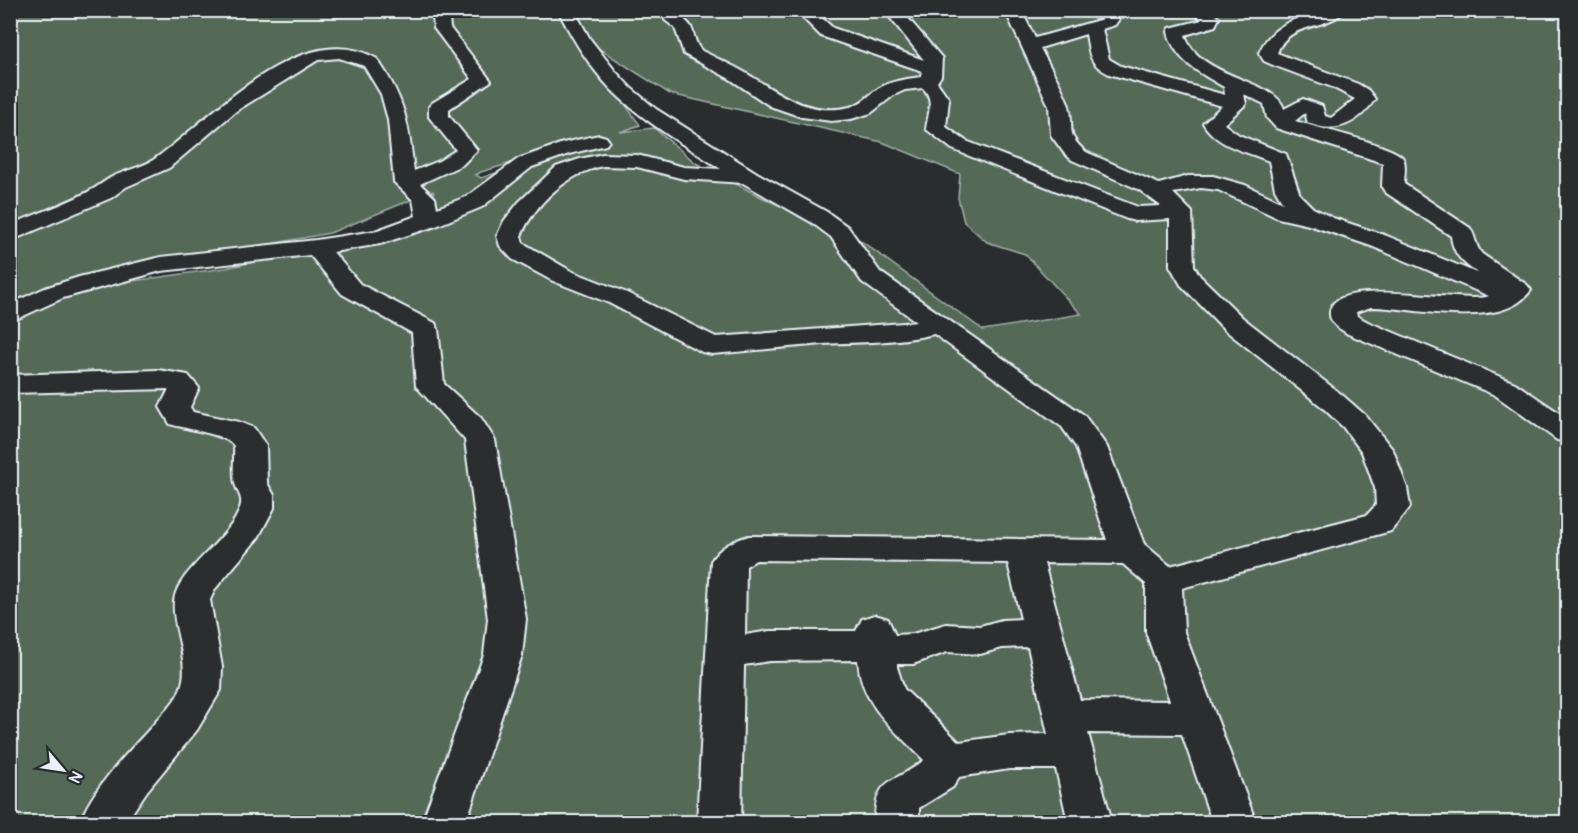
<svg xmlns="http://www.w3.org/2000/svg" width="1578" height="833" font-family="Pangolin,sans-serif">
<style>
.green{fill:#556b57;stroke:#9eaea8;stroke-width:1.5;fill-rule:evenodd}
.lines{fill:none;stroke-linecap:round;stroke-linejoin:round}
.minor-casing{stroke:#e8f1f8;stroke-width:4}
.minor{fill:#2a2d2e;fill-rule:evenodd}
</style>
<rect width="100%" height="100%" fill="#2a2d2e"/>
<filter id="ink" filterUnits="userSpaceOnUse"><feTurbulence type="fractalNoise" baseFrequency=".0167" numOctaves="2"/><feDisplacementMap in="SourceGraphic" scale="12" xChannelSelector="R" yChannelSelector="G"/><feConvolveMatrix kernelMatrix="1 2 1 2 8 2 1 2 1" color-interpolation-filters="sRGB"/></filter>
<g filter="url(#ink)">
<path class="green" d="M1531,10l36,6v806h-1556l-1,-811zM573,32l97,62 212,48 78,32 -2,24 6,24 23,20 38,12 56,60 -98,16 -133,-97 -81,-32 -73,-38 -42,-35 -34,4 20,-7zM593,139l-112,39 -5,-3 5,-3zM433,191l10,33 -218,44 -121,17 -3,-10 229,-42z"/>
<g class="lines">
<g class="minor-casing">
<path id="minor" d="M10,10h11l-11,7z
M439,10h17l-7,9 1,9 41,53 -42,28v7l28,34 -15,15 -42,19 15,14 2,10 29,-11 52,-38 45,-16 36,-8 7,2 3,4 -3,4 -37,9 -37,13 -50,40 -46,19 -56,18 -47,8 27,32 75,39 3,6 6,55 37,34 14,22 31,179 -4,36 -56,167h-44l62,-167 4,-36 -23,-179 -49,-54 -4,-53 -70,-39 -32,-39 -149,16 -98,27 -53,24v-18l35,-16 34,-11 82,-20 155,-17 59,-9 41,-15 -3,-16 -19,-18 -6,-62 -7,-26 -17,-28 -25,-8 -21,2 -82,51 -67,57 -43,19 -15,11 -101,43v-16c28,-12 59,-22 85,-37 5,-3 10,-7 15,-10 14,-8 33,-10 46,-20 56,-40 146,-143 221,-99 29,42 31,63 37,112l25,-10 17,-11 -27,-33v-10l3,-4 40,-24 -38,-51 -1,-10z
M558,10h16l16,29 26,33 15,16 25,21 101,64 70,39 21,15 32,45 204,143 23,32 37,97 26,22 197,-51 9,-10 -1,-17 -13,-36 -19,-25 -22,-21 -96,-76 -44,-45 -11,-19v-47l-35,2 -8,-2 -175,-70 -26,-20c2,-15 9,-29 -3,-41l-18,2 -11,5 -23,18 -20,6 -20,2 -29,-4 -32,-11 -40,-27 -46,-25 -9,-26 -10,-8 -3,-10h16c3,9 9,10 13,17 4,9 4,18 11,24 14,7 28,13 42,21 34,20 63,45 106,35 13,-3 20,-14 31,-20 13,-7 26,-8 40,-10l1,-6 -101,-35 -26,-26h18l20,18 91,32 -40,-50h17l41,48 -1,18 -4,6 12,17 -3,28 20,14 172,66 23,-1 -23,-17 -66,-29 -8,-7 -13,-18 -2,-29 -44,-96h16l14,28 68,-19 5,-9h17l-10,15 -13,4 7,30 12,7 104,29 -1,-8c-24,-14 -49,-26 -56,-55l2,-4 32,-8 -10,-10h19l8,8 -4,8 -30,9c13,44 91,44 99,74l19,-10 19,7 3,10 6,2 24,-19 -23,-12 -59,-22 -9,-4 -5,-8c13,-33 55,-43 87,-43 -20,21 -58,11 -69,43l81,31 10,6 7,9c-16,24 -39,36 -67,24l-3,-10 -10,8c19,6 97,24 107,36 5,5 2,20 2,27l66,44c6,9 5,18 12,26l45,31 4,5c-29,42 -117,17 -160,17l-15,5 1,4 11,6 147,61 53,36v23l-11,-2 -62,-45 -147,-61c-7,-5 -17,-9 -18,-19 -4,-43 136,-9 159,-19l-118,-50 -62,-21 -31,-7 -60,-28 -17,-2 -28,5 19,19 2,54 6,10 43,42 98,76 24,21 28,35 14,38 3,19 -19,24 -209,57 2,44 72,190h-44l-30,-88 -94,-1 24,89h-44l-12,-53h-47l-50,8 -6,10 -34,21v14h-44c0,-47 19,-37 49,-62 -30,-31 -63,-54 -66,-100l-88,1 -26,4 -3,157h-44l14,-261c9,-14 23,-21 38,-25l358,4 -31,-93 -14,-20 -128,-93c-37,9 -74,8 -111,10 -37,3 -74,7 -111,10l-10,-2 -93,-49 -56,-22 -41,-22 -12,-13 -3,-10 7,-15 15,-19 37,-35 24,-8 23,-5 34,1 47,12 37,2c-35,-23 -72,-44 -102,-72 -26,-24 -45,-55 -61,-87zM1086,34c4,21 2,29 23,40l113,32 -19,17c14,24 43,28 66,38l6,28 8,14 -38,-18 -32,-9h-25l-29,8 -73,-32c-22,-19 -11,-23 -17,-46 -6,-19 -20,-40 -29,-58zM1244,94l20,10 3,14 9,10 107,35 -1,24 3,5 66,44c2,19 13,28 28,38l-92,-38 -54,-18 -20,-10 -13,-13 -14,-41 -47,-19 -15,-11 22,-20zM603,166l34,1 47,12 59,4 68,39 20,15 31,45 55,40 -201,15 -89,-44 -56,-22 -48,-28 -2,-7c14,-33 47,-63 82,-70zM756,560l252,3 13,56 -19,1 -22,6 -34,-2 -33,10 -18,1 -7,-16 -13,-4 -13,4 -6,12h-86l-25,4 1,-69zM1044,563l79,1 23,20v48l24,69 -90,-1zM1028,647l20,87 -39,1 -50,7 -55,-53 -7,-22v-3h16l34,-12 33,2 22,-6z
M158,370l30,5 11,13 -9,19 3,5 46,10 15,6 12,18 1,37 7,12v13l-16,30 -43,51 -5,11 12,67 -1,23 -24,40 -50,61 -21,31h-46c13,-35 49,-70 74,-98 9,-11 23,-23 27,-37 10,-26 -10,-60 -7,-86 3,-31 57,-62 66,-93 4,-11 -3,-15 -5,-25 -3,-11 0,-26 -1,-37 -7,-12 -49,-17 -64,-22l-10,-17 9,-18 -159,4v-18z"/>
</g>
<use href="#minor" class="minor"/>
</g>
</g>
<rect width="1578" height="833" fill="none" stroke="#2a2d2e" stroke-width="36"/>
<rect x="18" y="18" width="1542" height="797" fill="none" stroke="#e8f1f8" stroke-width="2" filter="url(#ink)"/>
<g transform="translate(63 770) rotate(119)" stroke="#2a2d2e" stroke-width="4.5" paint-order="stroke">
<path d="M0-4.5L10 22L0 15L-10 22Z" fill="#e8f1f8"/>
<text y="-9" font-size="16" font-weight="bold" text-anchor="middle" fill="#e8f1f8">N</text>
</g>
</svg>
